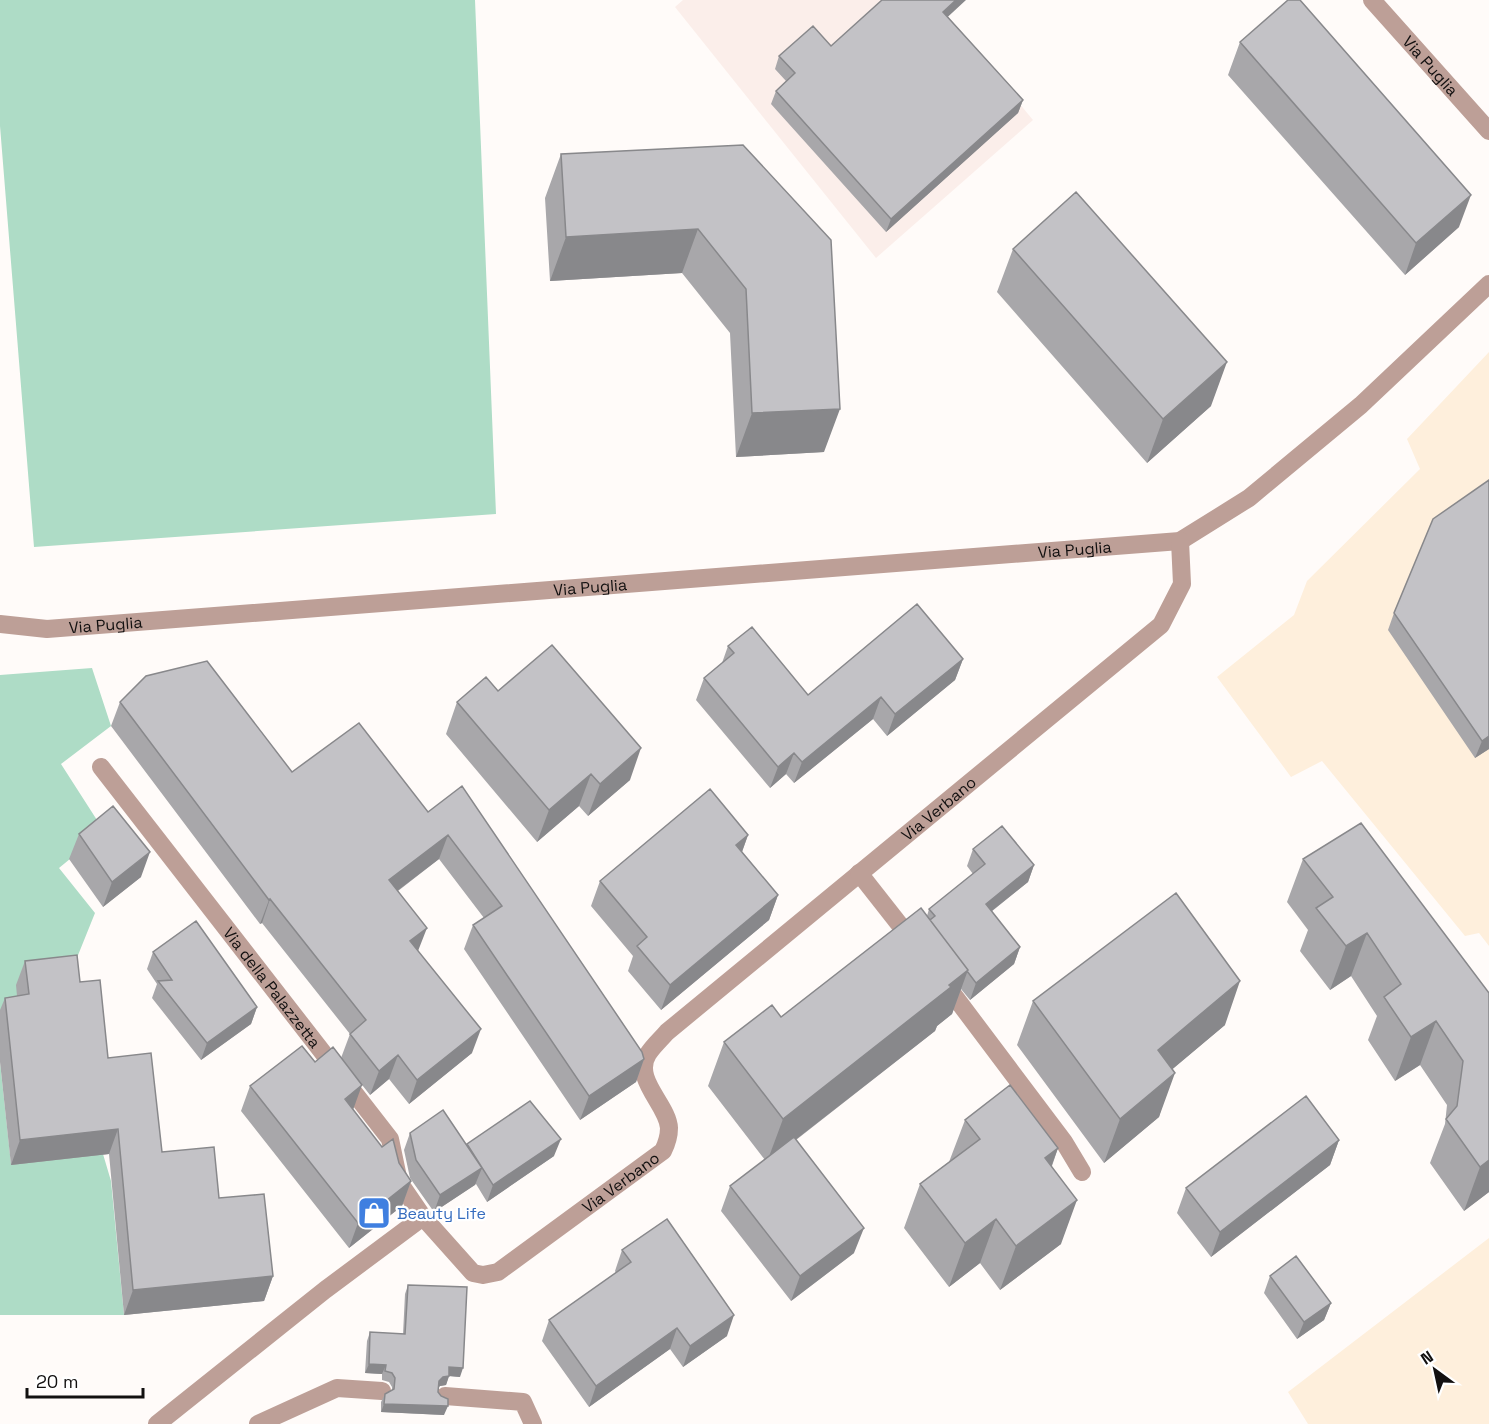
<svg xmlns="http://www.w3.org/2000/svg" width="1489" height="1424" font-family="'Space Grotesk',sans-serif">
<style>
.built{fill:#fbeeea}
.industrial{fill:#feefdc}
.green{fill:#aedcc6}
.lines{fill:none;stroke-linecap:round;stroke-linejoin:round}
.minor{stroke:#bd9f97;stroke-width:18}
.wall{fill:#a8a7aa}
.shaded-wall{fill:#88888b}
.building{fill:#c3c2c6;stroke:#88888b;stroke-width:1.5}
.labels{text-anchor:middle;stroke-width:4.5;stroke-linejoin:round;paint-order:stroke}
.street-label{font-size:16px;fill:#121010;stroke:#fff}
.shop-label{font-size:16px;fill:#366cbe;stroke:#fff;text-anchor:start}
</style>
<rect width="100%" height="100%" fill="#fffbf9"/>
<path class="built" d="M683,0h250l100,120 -157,138 -201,-251z"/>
<path class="industrial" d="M1489,352v594l-10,-13 -14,3 -143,-175 -31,16 -74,-100 77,-62 13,-34 113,-112 -13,-30z
M1489,1238v186h-181l-20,-32z"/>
<path class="green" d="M0,0h475l21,514 -462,33 -34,-421z
M92,668l19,58 -50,38 43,67 -45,37 36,45 -27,67 -49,39 -19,3v-347z
M0,1062l11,102 92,-10 8,27 13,134h-124z"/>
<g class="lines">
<g class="minor">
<path id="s1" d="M1372,0l117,131"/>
<path id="s2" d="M0,624l47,5 1133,-88 69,-43 112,-93 128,-121"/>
<path id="s3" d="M101,767l289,372 9,43 24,35 50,56 10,2 15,-3 165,-121c4,-8 6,-14 6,-23 -1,-23 -37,-49 -21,-74 5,-8 13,-15 19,-22l494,-407 21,-41 -2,-43"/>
<path d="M859,873l55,70"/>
<path d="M943,981l121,161 18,30"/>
<path d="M445,1396l78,6 10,22"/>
<path d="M157,1424l168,-134 98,-73"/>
<path d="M258,1424l79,-36 45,3"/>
</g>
</g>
<path class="wall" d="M948,17l75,83 -5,13 -132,119 -115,-128 5,-13 10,-10 -11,-12 4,-13 52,-10z
M1240,42l219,185 -54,48 -177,-200z
M743,145l81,307 -88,5 -6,-124 -48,-60 -132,8 -5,-83 16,-44z
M1013,249l198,157 -64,57 -150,-171z
M1489,480v269l-14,9 -87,-128 6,-17z
M728,646l80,49 155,-36 -8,21 -68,56 -14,-17 -79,64 -8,-9 -16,14 -74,-88 8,-22 18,-15z
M498,691l132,89 -42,36 -9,-10 -42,36 -91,-108 11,-32z
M120,702l172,70 136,40 216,247 -8,23 -56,38 -116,-171 9,-24 11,-7 -45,-59 -41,32 20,60 54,102 -63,51 -20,-25 -19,16 -29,-37 9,-24 -88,-111 -2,1 -149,-198z
M79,834l62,43 -38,30 -34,-48z
M748,835l-6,17 36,43 -9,25 -108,90 -33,-39 5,-15 -42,-50 9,-25z
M973,849l61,16 -6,17 -37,30 29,35 -6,17 -44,36 -9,-11 -9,25 -15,12 -2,5 -139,109 58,113 -63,48 -70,-90 9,-25 35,-26 -57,-74 16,-44 57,-25 146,-101 2,-7 44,-35 -6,-8z
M1303,859l186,134v199l-25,19 -34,-48 15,-39 2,-19 -27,-40 -25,16 -27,-41 9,-24 -26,-40 -21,14 -30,-39 8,-21 -21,-28z
M153,952l104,55 -6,17 -50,36 -49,-62 5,-14 -10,-15z
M25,961l55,21 28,76 54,94 57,46 54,78 -9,25 -140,14 -15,-161 -98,11 -11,-103v-52l5,-12 12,-2 -1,-11z
M1033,1001l192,24 -53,44 -13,48 -55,46 -87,-118z
M315,1062l67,85 17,16 12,18 -9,25 -53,42 -108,-137 9,-25z
M965,1120l93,28 -6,18 9,78 -61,46 -20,-27 -31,24 -45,-59 16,-44 29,-22z
M410,1133l56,12 1,-1 87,12 -67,46 -11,-18 -42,28 -24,-34 -6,-28z
M1339,1140l-9,25 -119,92 -34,-44 9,-25z
M622,1250l105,86 -44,31 -13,-18 -81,58 -47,-66 7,-21 67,-47 -1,-2z
M1270,1276l61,27 -7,17 -27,19 -33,-46z
M408,1285l52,92 -11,-1 -3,9 -6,1 -2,2v4l6,23 -63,-3v-10l4,-8 7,-4v-3l-3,-5 -7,-2v-6l-17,-1 2,-32 3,-9 33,2 2,-40z"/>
<path class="shaded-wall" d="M956,0h10l-27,25 4,-13z
M1023,100l-5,13 -132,119 5,-13z
M1471,195l-12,32 -54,48 11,-32z
M698,229l-16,44 -132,8 16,-44z
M1227,362l-16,44 -64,57 16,-44z
M840,409l-16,43 -88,5 16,-44z
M963,659l-8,21 -68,56 8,-22z
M881,697l-8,22 -79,64 8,-21z
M1489,736v13l-14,9 7,-17z
M641,748l-11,32 -42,36 12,-32z
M794,753l-8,21 -16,14 8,-21z
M591,774l-12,32 -42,36 12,-32z
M448,835l-9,24 -59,45 9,-24z
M748,835l-9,25 -3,-15z
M150,852l-9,25 -38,30 9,-25z
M1034,865l-6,17 -49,39 7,-17z
M778,895l-9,25 -108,90 9,-25z
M270,899l-8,24 -2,1 9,-24z
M427,928l-9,23 -8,-10z
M1367,933l-16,43 -21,14 16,-44z
M1020,947l-6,17 -44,36 6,-17z
M968,970l-16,44 -15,12 -2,5 -168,131 16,-43z
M1240,981l-15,44 -82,69 15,-44z
M257,1007l-6,17 -50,36 6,-17z
M1436,1021l-16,44 -25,16 16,-44z
M481,1029l-9,24 -63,51 8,-24z
M398,1055l-9,24 -19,16 9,-24z
M644,1059l-8,23 -56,38 9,-24z
M1175,1073l-16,44 -55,46 16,-44z
M362,1085l-9,25 -8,-11z
M118,1129l-9,25 -98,11 9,-25z
M561,1139l-7,17 -67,46 6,-17z
M1339,1140l-9,25 -119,92 9,-25z
M1058,1148l-16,44 3,-34z
M1489,1160v32l-25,19 16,-44z
M482,1168l-7,17 -41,27 6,-17z
M411,1181l-9,25 -53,42 9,-25z
M1077,1200l-16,44 -61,46 16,-44z
M996,1219l-16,44 -31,24 16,-44z
M864,1228l-10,25 -63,48 9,-25z
M273,1276l-9,25 -140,14 9,-25z
M1331,1303l-7,17 -27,19 7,-17z
M734,1315l-7,21 -44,31 7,-21z
M677,1328l-7,21 -81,58 7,-21z
M369,1364l17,1 -4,9 -17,-1z
M449,1367l14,1 -3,9 -11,-1 -3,9 -6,1 -5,4 4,-9z
M384,1404l64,2 -4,9 -63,-3z"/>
<path class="building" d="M882,0h74l-13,12 80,88 -132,119 -115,-128 19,-18 -16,-17 34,-30 18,20z
M1288,0h12l171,195 -55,48 -176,-201z
M743,145l88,95 9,169 -88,4 -6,-124 -48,-60 -132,8 -5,-83z
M1076,192l151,170 -64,57 -150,-170z
M1489,480v256l-7,5 -88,-128 39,-94z
M917,604l46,55 -68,55 -14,-17 -79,65 -8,-9 -16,14 -74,-89 30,-25 -6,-7 24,-19 56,68z
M552,645l89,103 -41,36 -9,-10 -42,36 -92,-108 29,-25 12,14z
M207,661l85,111 67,-49 69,89 34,-26 180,266 2,7 -55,37 -116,-171 29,-19 -54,-71 -59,45 38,48 -17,13 71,88 -64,51 -19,-25 -19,16 -29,-37 16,-14 -96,-121 -1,1 -149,-198 26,-26z
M710,789l38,46 -12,10 42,50 -108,90 -33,-39 10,-9 -47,-56z
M113,806l37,46 -38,30 -33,-48z
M1361,823l128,170v167l-9,7 -34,-48 11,-13 6,-45 -27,-40 -25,16 -27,-40 17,-13 -34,-51 -21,13 -30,-38 17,-11 -30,-38z
M1002,826l32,39 -48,39 34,43 -44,36 -9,-12 1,-1 -38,-50 5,-4 -6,-7 56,-45 -12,-15z
M1176,893l64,88 -82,69 17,23 -55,46 -87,-118z
M921,908l47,62 -19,15 2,2 -168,132 -59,-77 48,-37 9,12z
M196,921l61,86 -50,36 -49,-62 14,-1 -19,-28z
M77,955l3,27 20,-2 8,78 43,-5 11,99 52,-5 5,51 45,-4 9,82 -140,14 -15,-161 -98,11 -15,-142 24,-4 -4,-33z
M302,1046l13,16 18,-15 29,38 -17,14 37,48 11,-8 6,24 12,18 -53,42 -108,-137z
M1010,1085l48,63 -13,10 32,42 -61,46 -20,-27 -31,24 -45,-59 60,-45 -15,-19z
M1306,1096l33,44 -119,92 -34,-44z
M530,1101l31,38 -68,46 -26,-41z
M443,1110l39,58 -42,27 -24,-35 -6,-27z
M794,1137l70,91 -64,48 -70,-90z
M667,1219l67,96 -44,31 -13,-18 -81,58 -47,-66 82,-58 -9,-12z
M1296,1256l35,47 -27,19 -34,-46z
M408,1285l59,2 -4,81 -14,-1v9l-6,1 -4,4 -1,11 3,4 7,3v7l-64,-2 1,-10 9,-5 1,-11 -3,-5 -7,-2 1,-6 -17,-1 1,-32 35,2z"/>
<defs>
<g id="shop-square" transform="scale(1.725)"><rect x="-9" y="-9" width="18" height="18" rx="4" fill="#3f7fe0" stroke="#fff"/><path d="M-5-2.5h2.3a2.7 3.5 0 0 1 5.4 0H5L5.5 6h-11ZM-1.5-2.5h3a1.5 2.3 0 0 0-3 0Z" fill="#fff"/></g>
</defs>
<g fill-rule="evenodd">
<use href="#shop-square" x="374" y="1213"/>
</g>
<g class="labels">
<g class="street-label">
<text dy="6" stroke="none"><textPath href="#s1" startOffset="88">Via Puglia</textPath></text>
<text dy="6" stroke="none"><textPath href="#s2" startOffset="1078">Via Puglia</textPath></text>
<text dy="6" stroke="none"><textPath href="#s2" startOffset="592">Via Puglia</textPath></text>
<text dy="6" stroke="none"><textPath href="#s2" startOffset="106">Via Puglia</textPath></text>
<text dy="6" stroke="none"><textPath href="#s3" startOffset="1348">Via Verbano</textPath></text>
<text dy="6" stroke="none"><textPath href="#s3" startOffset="279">Via della Palazzetta</textPath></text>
<text dy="6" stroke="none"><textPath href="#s3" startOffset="810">Via Verbano</textPath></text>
</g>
<g class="shop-label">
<text x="397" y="1219">Beauty Life</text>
</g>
</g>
<g transform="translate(1435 1370) rotate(327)" stroke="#ffffff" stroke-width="4.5" paint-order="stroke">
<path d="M0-4.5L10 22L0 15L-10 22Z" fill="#121010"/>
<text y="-9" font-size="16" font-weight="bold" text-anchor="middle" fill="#121010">N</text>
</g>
<path d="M27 1388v9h116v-9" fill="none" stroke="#121010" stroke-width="3"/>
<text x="36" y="1388" font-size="18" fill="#121010" stroke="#ffffff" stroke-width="4.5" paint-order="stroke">20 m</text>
</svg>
